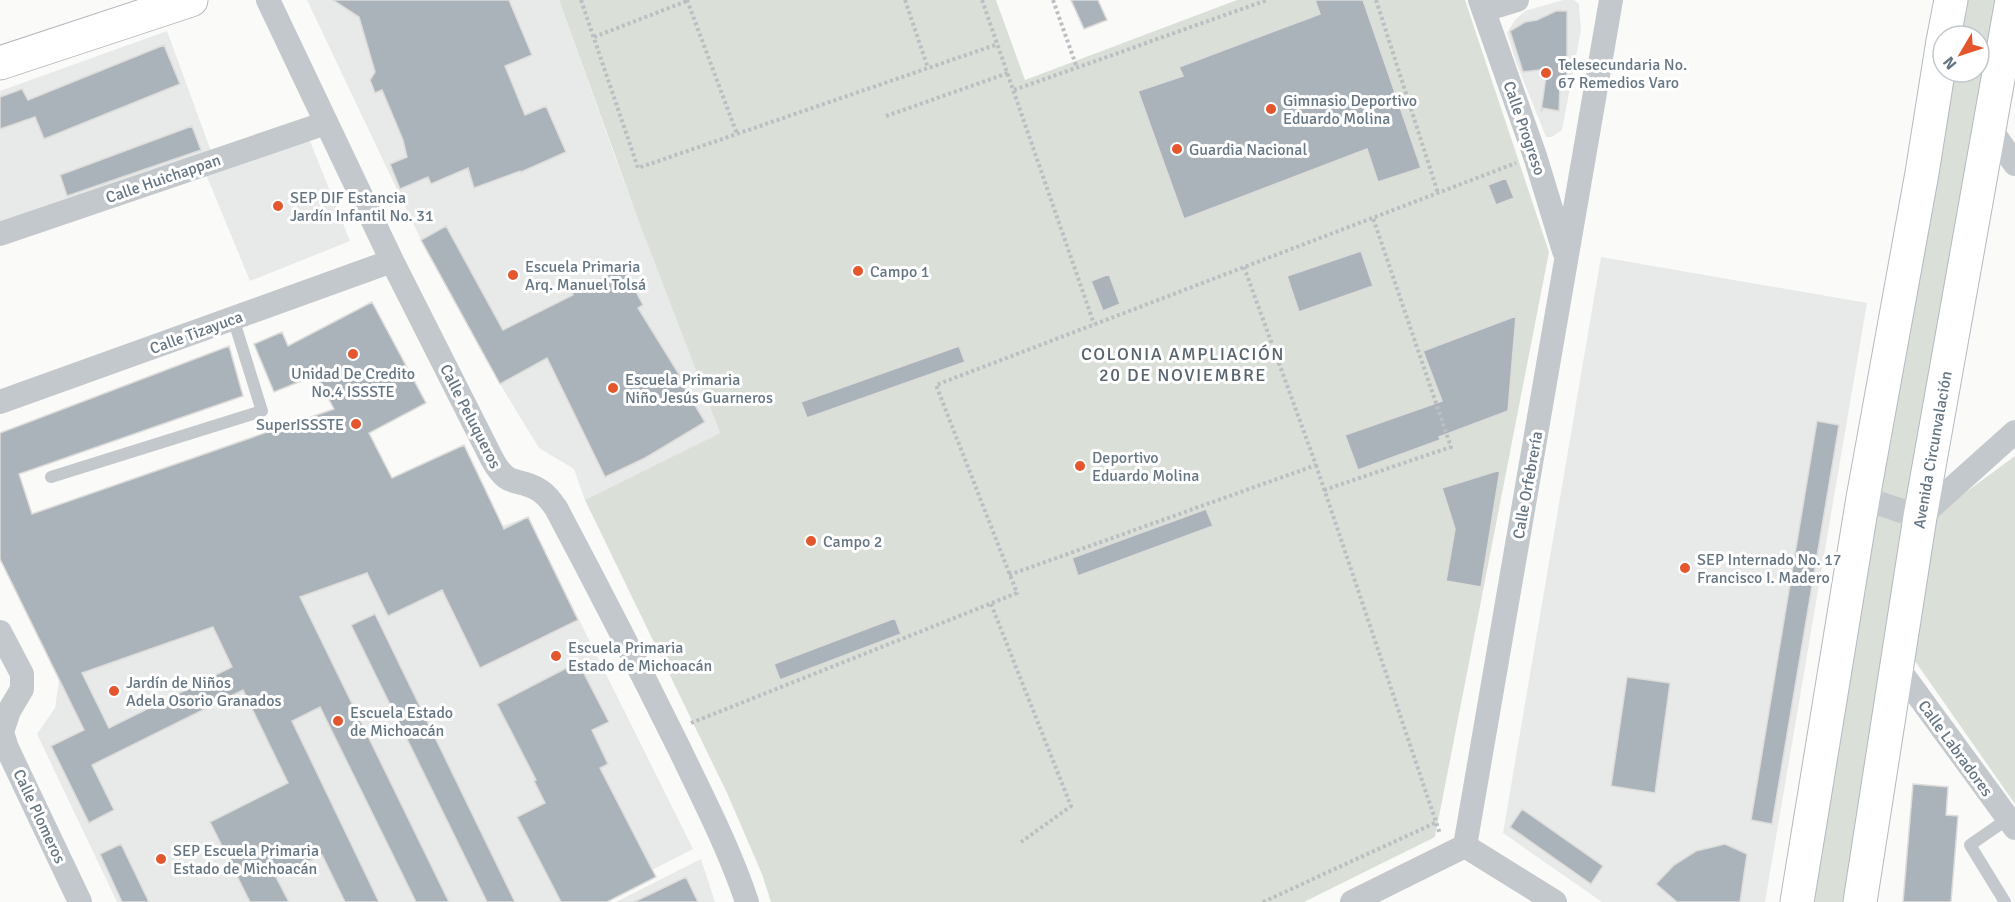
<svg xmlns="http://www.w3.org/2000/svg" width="2015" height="902" font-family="Signika,sans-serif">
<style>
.built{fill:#e8e9e9}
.green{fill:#dadfd7}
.building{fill:#aab3b9;stroke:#dcdcda;stroke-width:1.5;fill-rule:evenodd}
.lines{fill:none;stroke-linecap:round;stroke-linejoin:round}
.secondary-casing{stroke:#b3babf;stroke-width:35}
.primary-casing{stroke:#b5babe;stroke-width:35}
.path{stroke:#bbbfc2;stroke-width:4;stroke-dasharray:3 3;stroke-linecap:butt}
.lane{stroke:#c3c8cc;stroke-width:12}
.street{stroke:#c3c8cc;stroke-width:24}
.secondary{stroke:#fff;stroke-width:33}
.primary{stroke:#fff;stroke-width:33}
.poi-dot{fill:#e4572e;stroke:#fff;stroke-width:2}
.labels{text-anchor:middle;stroke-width:6;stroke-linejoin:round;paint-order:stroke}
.poi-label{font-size:16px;fill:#657683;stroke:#fff;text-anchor:start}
.street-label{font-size:16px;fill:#657683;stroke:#fff}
.neighbourhood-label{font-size:18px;letter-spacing:1.5px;fill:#57646e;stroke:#fff}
</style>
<rect width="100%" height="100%" fill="#fafaf8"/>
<path class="built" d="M307,0h252l57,160 104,273 -135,67 -11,-31 -35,-21 -39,-64 -79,-144z
M1563,0h11l5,4 2,26 -19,100 -10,7h-6l-30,-75 -9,-29 8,-13 10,-9z
M167,31l44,120 -211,75v-135z
M306,131l44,110 -100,40 -45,-109z
M1601,257l266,46 -102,599h-163l-99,-69z
M528,517l165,332 -104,53h-472l-80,-168 18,-26 4,-28z
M701,859l14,43h-99z"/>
<path class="green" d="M559,0h437l29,80 212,-80h228l84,252 -114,585 -131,65h-533l-9,-28 -35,-81 -142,-293 135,-67 -82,-214z
M1959,0h40l-83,529 99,-73v348l-121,-173 -49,271h-34l137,-830h31v-36h-26z"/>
<path class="building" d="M333,0h176l23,55 -27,11 20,49 21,-9 20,46 -45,20 -1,-1 -46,17 -6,-20 -37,16 -3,-7 -28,12 -10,-25 17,-7 -4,-17 -21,-50 -7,3 -5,-13 5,-8 -16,-55z
M1071,0h27l9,20 -23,9z
M1315,0h48l58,168 -43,14 -11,-33 -183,70 -46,-128 45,-15 -4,-9 141,-53z
M1556,11h11v63l-7,10 -1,27 -16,-3 -2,4 6,-43 -24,3 -13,-41 15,-9 12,-2z
M164,45l16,39 -136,55 -9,-22 -35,12v-32l22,-8 6,11z
M192,126l9,24 -134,46 -7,-21z
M1506,178l8,20 -18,7 -8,-20z
M446,226l57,104 70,-35 -1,-2 51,-26 20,38 -5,3 47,76 -2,1 22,37 -60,36 -40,19 -58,-119 -47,26 -79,-144z
M1361,251l12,35 -74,26 -12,-36z
M1109,274l11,30 -17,7 -12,-30z
M372,302l54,101 -57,30 23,45 72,-33 40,84 24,-12 50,103 -98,48 -38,-78 -54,26 -21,-43 -67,24 149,305h-33l-96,-195 -28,14 87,181h-34l-23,-47 -46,22 13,25h-39l-40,-80 78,-39 -45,-93 -151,75 22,45 -25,13 -38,-77 33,-16 -84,-171v-126l229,-87 14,50 -224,78 13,40 302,-105 -18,-34 -42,17 -20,-48 28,-12 6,14zM213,627l19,40 -123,61 -27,-55z
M1516,316l-8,95 -69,26 1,3 -82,30 -13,-35 97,-34 -19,-50z
M959,346l6,16 -158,56 -6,-16z
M1817,421l22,4 -67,399 -21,-4z
M1500,470l-19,117 -35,-6 9,-52 -13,-41z
M1206,509l7,17 -135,50 -6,-18z
M375,614l140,288h-28l-136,-277z
M895,618l6,16 -121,46 -6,-16z
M578,662l31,60 -17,8 16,34 -8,4 56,109 -49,25h-46l-44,-85 28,-14 -11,-22 2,-1 -39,-76z
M1627,677l43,6 -15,110 -44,-7z
M1913,784l35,3 -2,28 12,1 -7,86h-48z
M1522,809l81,57 -12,18 -81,-57z
M121,844l28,58h-27l-22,-48z
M1725,844l22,10 -7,48h-63l-21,-18 18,-19 22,-14z
M686,877l12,25h-64z"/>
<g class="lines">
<g class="secondary-casing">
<g id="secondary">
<path d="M1944,36l7,-36"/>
<path d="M1797,902l66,-404 59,-325 21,-132"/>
<path id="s1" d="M1860,902l60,-385 92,-517"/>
</g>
</g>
<g class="primary-casing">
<path id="primary" d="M0,63l191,-63"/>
</g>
<path class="path" d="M581,0l57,168 360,-124
M687,0l50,134
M905,0l23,68
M982,0l112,324
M1053,0l24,68
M1376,0l62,193
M594,37l93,-36
M1014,90l253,-90
M886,116l122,-43
M1316,465l124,369
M1324,490l127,-43 -78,-229
M1009,575l307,-110 -72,-198
M991,604l80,202 -50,36
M691,723l326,-130 -81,-208 580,-222
M1263,902l174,-80"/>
<path class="lane" d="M51,477l211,-66 -29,-93
M2005,902l-35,-57 39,-27"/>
<path class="street" d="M268,0l124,261 100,198c17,31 24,17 47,31 7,4 12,11 17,18 42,79 83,159 123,240 24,50 50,100 68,154
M1480,0l55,156 29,95
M1484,10l33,-10
M1989,127l26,37
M0,234l326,-111
M0,402l392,-141
M1863,498l57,19 95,-85
M0,632l22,42v15l-13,22 -7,21 5,16 73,154
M1898,668l117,160
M1465,846l146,-846
M1465,846l90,56
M1352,902l113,-56"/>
<use href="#secondary" class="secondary"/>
<use href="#primary" class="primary"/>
</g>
<g class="poi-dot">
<circle cx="1546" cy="73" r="6"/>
<circle cx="1271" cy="109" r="6"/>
<circle cx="1177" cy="149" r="6"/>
<circle cx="278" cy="206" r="6"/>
<circle cx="858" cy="271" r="6"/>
<circle cx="513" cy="275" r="6"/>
<circle cx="353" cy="354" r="6"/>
<circle cx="613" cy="388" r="6"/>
<circle cx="356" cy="424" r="6"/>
<circle cx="1080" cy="466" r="6"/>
<circle cx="811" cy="541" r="6"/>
<circle cx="1685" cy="568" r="6"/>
<circle cx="556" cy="656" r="6"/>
<circle cx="114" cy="691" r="6"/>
<circle cx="338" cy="721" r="6"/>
<circle cx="161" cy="859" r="6"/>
</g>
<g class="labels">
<g class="poi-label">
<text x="1558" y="70">Telesecundaria No.<tspan x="1558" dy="18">67 Remedios Varo</tspan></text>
<text x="1283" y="106">Gimnasio Deportivo<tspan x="1283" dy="18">Eduardo Molina</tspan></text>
<text x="1189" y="155">Guardia Nacional</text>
<text x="290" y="203">SEP DIF Estancia<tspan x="290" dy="18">Jardín Infantil No. 31</tspan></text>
<text x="525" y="272">Escuela Primaria<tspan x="525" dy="18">Arq. Manuel Tolsá</tspan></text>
<text x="870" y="277">Campo 1</text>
<text x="353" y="379" text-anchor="middle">Unidad De Credito<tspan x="353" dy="18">No.4 ISSSTE</tspan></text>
<text x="625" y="385">Escuela Primaria<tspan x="625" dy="18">Niño Jesús Guarneros</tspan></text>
<text x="344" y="430" text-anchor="end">SuperISSSTE</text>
<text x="1092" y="463">Deportivo<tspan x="1092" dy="18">Eduardo Molina</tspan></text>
<text x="823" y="547">Campo 2</text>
<text x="1697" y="565">SEP Internado No. 17<tspan x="1697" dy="18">Francisco I. Madero</tspan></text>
<text x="568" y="653">Escuela Primaria<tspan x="568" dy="18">Estado de Michoacán</tspan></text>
<text x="126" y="688">Jardín de Niños<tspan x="126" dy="18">Adela Osorio Granados</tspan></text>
<text x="350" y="718">Escuela Estado<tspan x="350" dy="18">de Michoacán</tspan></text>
<text x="173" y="856">SEP Escuela Primaria<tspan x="173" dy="18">Estado de Michoacán</tspan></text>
</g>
<g class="street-label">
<text transform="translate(1525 128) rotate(71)" y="6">Calle Progreso</text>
<text transform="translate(163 178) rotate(-19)" y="6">Calle Huichappan</text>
<text transform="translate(196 332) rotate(-20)" y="6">Calle Tizayuca</text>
<text transform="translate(471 416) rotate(63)" y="6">Calle Peluqueros</text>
<text dy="6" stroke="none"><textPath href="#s1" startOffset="458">Avenida Circunvalación</textPath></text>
<text transform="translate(1527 485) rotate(-80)" y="6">Calle Orfebrería</text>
<text transform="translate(1956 748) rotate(54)" y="6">Calle Labradores</text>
<text transform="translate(40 816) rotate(65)" y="6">Calle Plomeros</text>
</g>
<g class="neighbourhood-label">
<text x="1183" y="360">COLONIA AMPLIACIÓN<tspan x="1183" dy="21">20 DE NOVIEMBRE</tspan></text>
</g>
</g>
<g transform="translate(1961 54) rotate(231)"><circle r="28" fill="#ffffff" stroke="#c1c8cd" stroke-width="1.5"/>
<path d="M0-4.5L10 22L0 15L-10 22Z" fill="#e4572e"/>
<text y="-9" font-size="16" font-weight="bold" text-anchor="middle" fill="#657683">N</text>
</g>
</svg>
